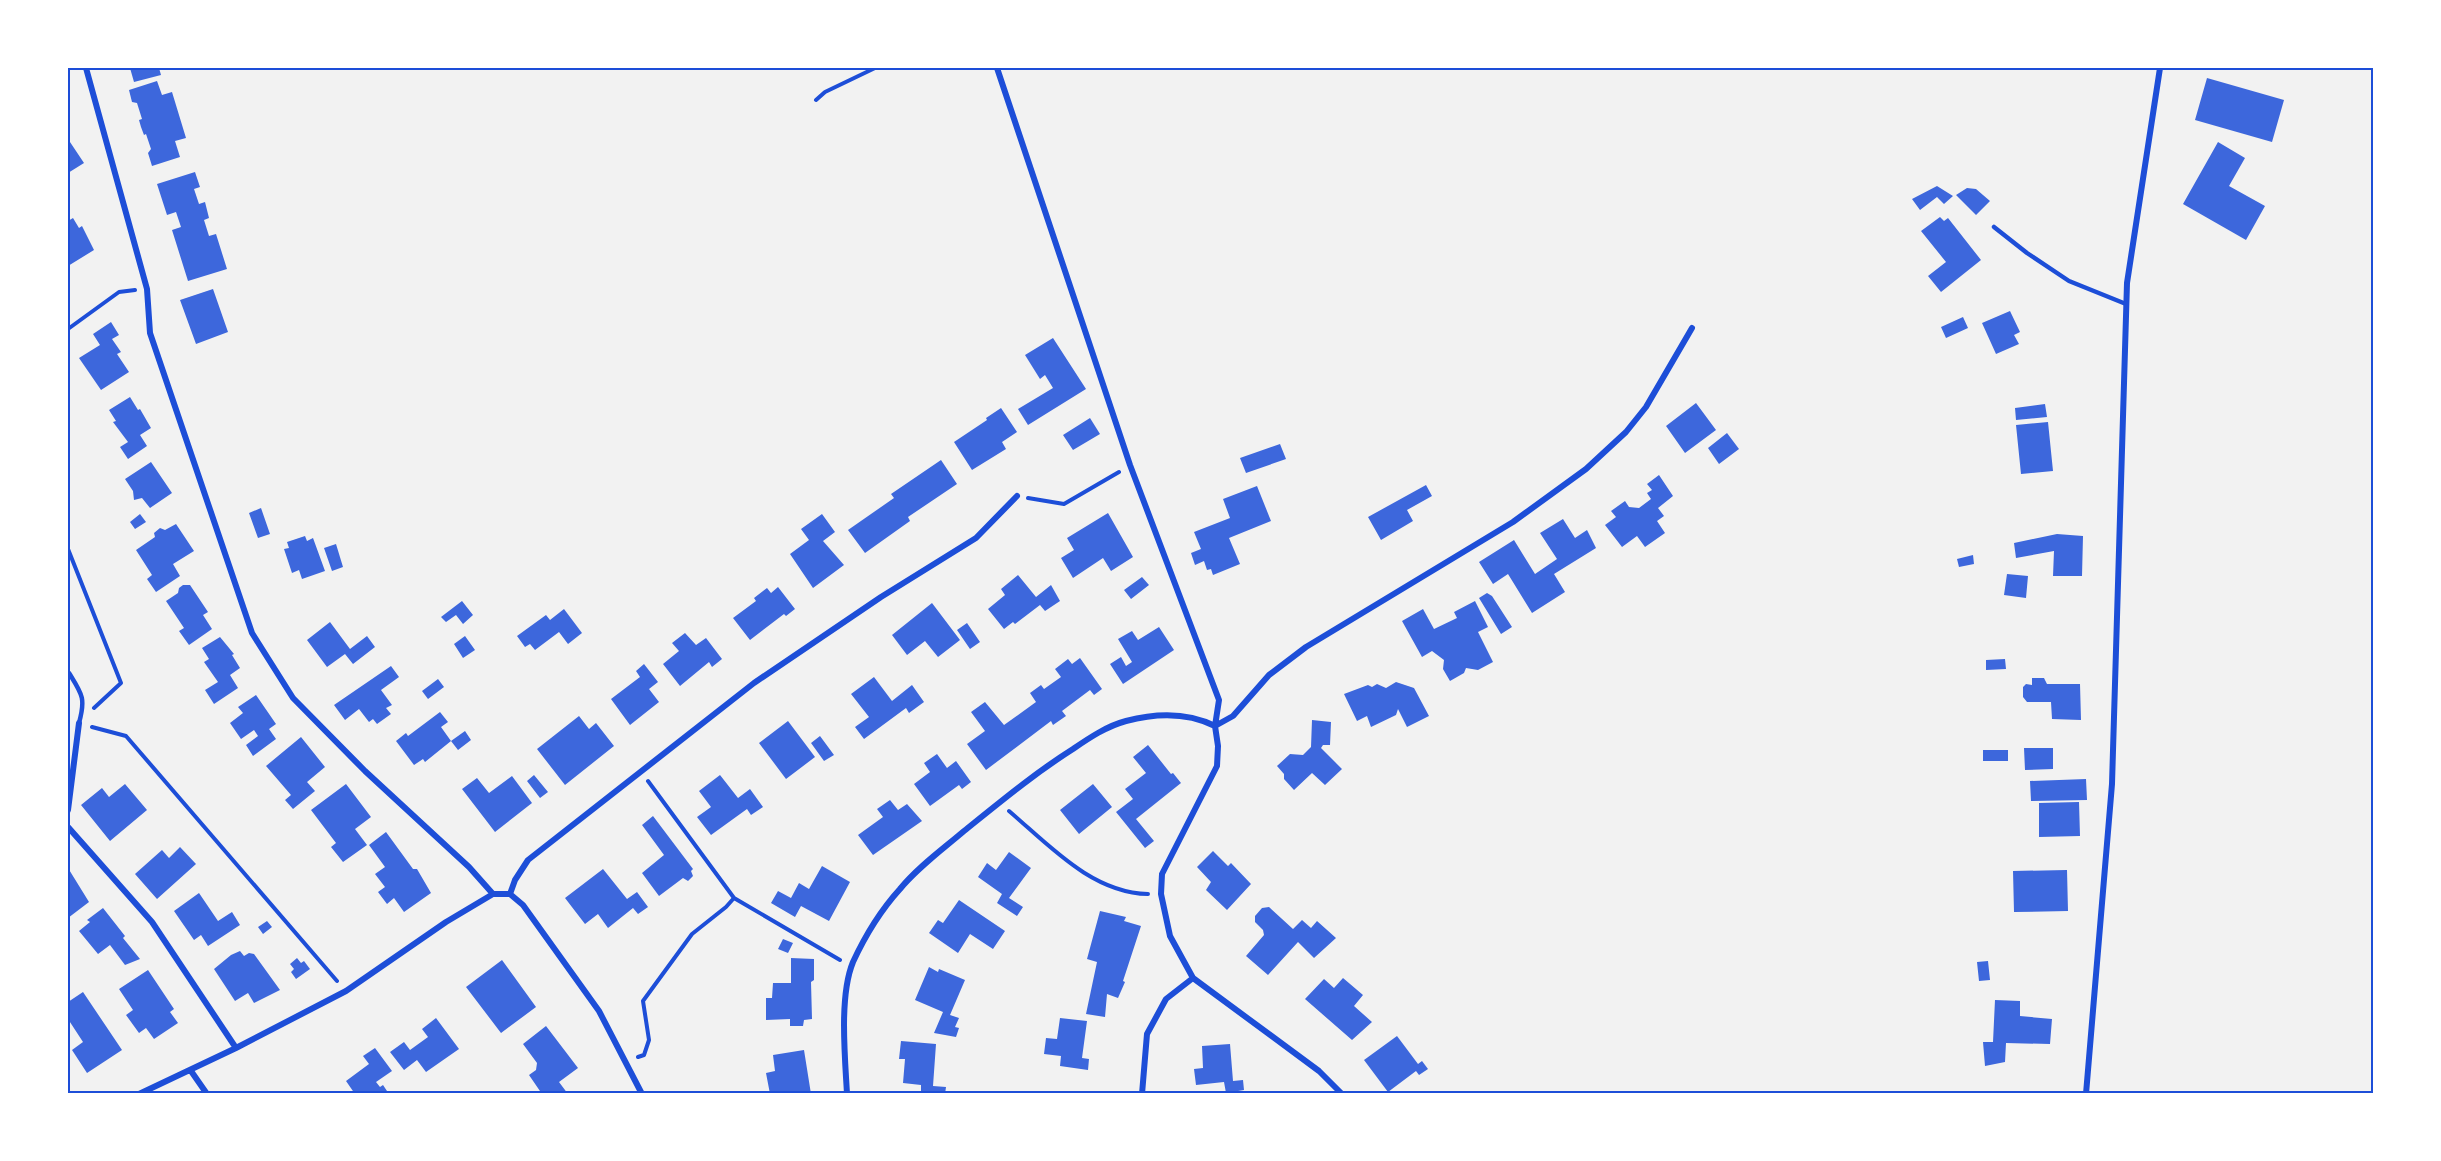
<svg xmlns="http://www.w3.org/2000/svg" width="2441" height="1161" font-family="Montserrat,sans-serif">
<style>
.building{fill:#3d67dc}
.lines{fill:none;stroke-linecap:round;stroke-linejoin:round}
.path{stroke:#1d4ed8;stroke-width:4}
.service{stroke:#1d4ed8;stroke-width:4.5}
.minor{stroke:#1d4ed8;stroke-width:6}
.neatline{fill:none;stroke:#1d4ed8;stroke-width:2}
</style>
<rect width="100%" height="100%" fill="#f2f2f2"/>
<path class="building" d="M130,68h29l2,7 -27,7z
M2207,78l77,22 -12,42 -77,-22z
M157,81l5,14 10,-3 14,46 -11,3 5,16 -28,9 -4,-13 3,-4 -5,-15 -2,1 -3,-8 -2,-7 3,-1 -5,-16 -5,-1 -3,-12z
M68,139l16,24 -16,10z
M2218,142l27,16 -16,28 36,20 -19,34 -63,-36z
M195,172l5,15 -6,2 5,15 6,-2 4,16 -5,2 5,16 7,-2 11,35 -39,12 -16,-51 9,-3 -5,-15 -9,3 -10,-31z
M1937,186l16,10 -9,8 -7,-7 -17,13 -8,-11z
M1967,188l9,1 14,12 -14,14 -20,-20z
M1940,217l4,4 4,-3 33,42 -40,32 -13,-16 18,-14 -25,-31z
M73,218l6,10 3,-2 12,24 -26,16v-45z
M213,289l15,43 -32,12 -16,-44z
M2010,311l10,21 -6,3 5,9 -23,10 -14,-31z
M1963,317l5,11 -22,10 -5,-11z
M111,322l8,13 -7,4 9,13 -4,2 12,18 -28,18 -22,-32 21,-13 -7,-11z
M1053,338l33,51 -58,36 -10,-16 35,-21 -8,-13 -5,4 -15,-24z
M130,397l8,13 2,-1 11,19 -11,7 7,11 -19,13 -8,-12 8,-5 -15,-20 3,-1 -7,-11z
M1696,403l20,27 -31,23 -19,-27z
M2045,404l2,13 -31,3 -1,-12z
M1001,408l16,24 -15,10 4,7 -34,21 -18,-28 33,-22 -1,-2z
M1090,418l10,16 -27,16 -10,-15z
M2048,422l5,49 -32,3 -5,-49z
M1727,433l12,16 -20,15 -11,-16z
M1280,444l6,15 -40,14 -6,-15z
M941,460l16,24 -49,33 2,4 -45,32 -17,-23 46,-32 -3,-4z
M151,462l21,31 -22,15 -8,-10 -8,2 -1,-9 -8,-12z
M1659,475l14,21 -15,12 6,8 -7,5 8,12 -20,14 -8,-11 -15,11 -17,-22 11,-8 -5,-6 14,-10 4,6 10,1 12,-9 -4,-6 5,-3 -5,-6z
M1426,485l6,11 -25,14 6,11 -32,19 -13,-23z
M1257,486l14,35 -42,17 11,26 -27,11 -2,-6 -4,1 -3,-9 -9,4 -4,-12 10,-4 -7,-17 36,-14 -7,-19z
M261,508l9,26 -12,4 -9,-25z
M1108,513l25,44 -22,14 -8,-13 -30,20 -12,-20 13,-8 -7,-12z
M140,514l6,8 -11,7 -5,-7z
M822,514l13,18 -12,9 21,24 -31,23 -23,-34 19,-14 -8,-11z
M1563,519l12,19 12,-8 9,18 -42,26 11,18 -33,21 -24,-39 -15,10 -14,-22 35,-22 21,34 22,-15 -17,-26z
M176,524l18,27 -21,13 7,12 -24,16 -9,-13 5,-4 -16,-25 19,-13 -1,-4 6,-5 5,2z
M2057,534l26,2 -1,40h-29l1,-25 -38,7 -2,-15z
M305,536l2,5 6,-3 12,33 -23,8 -3,-9 -7,3 -8,-24 5,-1 -2,-6z
M336,544l7,23 -11,4 -8,-23z
M1973,555l1,9 -15,3 -2,-8z
M2007,574l21,2 -2,22 -22,-3z
M1018,575l18,22 15,-12 9,16 -15,10 -5,-6 -25,19 -2,-2 -9,7 -16,-20 17,-14 -4,-6z
M1142,577l7,8 -18,14 -7,-9z
M183,585h7l18,27 -5,3 9,14 -23,16 -10,-14 5,-3 -18,-27 12,-8 1,-5z
M778,587l17,22 -9,7 -2,-2 -34,26 -17,-22 23,-17 -2,-3 13,-10 4,5z
M1487,593l5,3 20,31 -11,7 -22,-36z
M462,601l11,14 -10,9 -7,-9 -10,7 -5,-5z
M1475,601l13,26 -10,5 15,30 -15,8 -12,-2 -2,5 -14,8 -7,-12 1,-9 -12,-9 -10,6 -20,-36 21,-12 11,20 23,-11 -3,-6z
M932,603l28,37 -22,17 -13,-16 -18,14 -15,-20z
M564,609l18,24 -14,11 -9,-12 -24,18 -5,-6 -5,3 -8,-11 29,-21 4,5z
M330,622l20,27 17,-13 8,11 -22,17 -8,-10 -18,13 -20,-27z
M967,623l13,19 -10,7 -13,-19z
M1159,627l15,23 -51,34 -13,-20 11,-7 5,9 6,-4 -14,-23 14,-8 6,9z
M685,633l11,12 10,-7 16,21 -10,8 -3,-5 -29,24 -17,-22 16,-13 -7,-8z
M465,636l10,14 -12,8 -9,-14z
M220,637l14,17 -2,1 8,13 -10,7 8,13 -24,16 -9,-14 13,-8 -14,-20 5,-3 -7,-11z
M1080,658l22,31 -8,6 -4,-5 -28,21 4,5 -13,9 -2,-4 -65,49 -19,-26 18,-13 -14,-19 14,-10 19,23 32,-23 -6,-9 11,-8 3,4 17,-12 -6,-8 13,-10 4,5z
M2005,659l1,10 -20,1v-10z
M644,664l14,18 -9,7 10,13 -29,23 -19,-26 29,-22 -4,-6z
M391,666l8,11 -18,13 11,15 -6,3 5,6 -14,10 -4,-5 -4,3 -10,-13 -14,11 -11,-15z
M874,677l18,24 20,-16 12,17 -15,11 -3,-5 -42,31 -9,-12 14,-10 -18,-23z
M2032,678h12l3,6h33l1,36 -29,-1 -1,-17h-24l-4,-5v-10l3,-3 6,1z
M438,679l6,8 -16,12 -6,-8z
M1396,682l18,6 15,28 -22,11 -9,-18 -2,6 -25,12 -4,-11 -10,5 -13,-27 24,-9 4,2 5,-3 9,4z
M256,695l20,29 -7,5 7,10 -23,17 -7,-11 12,-9 -4,-6 -13,9 -11,-16 13,-10 -5,-6z
M440,712l8,10 -7,5 10,14 14,-10 6,9 -13,10 -7,-9 -26,21 -2,-3 -9,6 -18,-24 10,-8 2,3z
M579,716l10,13 7,-6 18,23 -49,39 -28,-36z
M1312,720l19,2 -1,23h-7l-2,3 21,21 -17,16 -13,-12 -18,17 -10,-11v-5l-7,-8 13,-12 13,1 8,-8z
M788,721l27,36 -29,22 -27,-36z
M820,736l14,19 -10,6 -13,-18z
M301,737l24,30 -18,15 8,9 -22,18 -8,-9 6,-5 -25,-29z
M1148,745l23,29 2,-1 8,10 -45,36 18,22 -9,7 -29,-36 17,-13 -8,-10 21,-16 -13,-16z
M2024,748h29v21l-28,1z
M1983,750h25v11h-25z
M937,754l10,14 9,-7 15,21 -9,7 -3,-4 -29,21 -16,-22 16,-12 -6,-9z
M534,775l14,17 -8,6 -13,-17z
M720,775l18,23 12,-9 13,18 -12,8 -4,-6 -36,26 -14,-18 14,-10 -12,-16z
M512,776l20,27 -37,29 -33,-43 15,-11 12,15z
M2086,779l1,21 -56,1 -1,-20z
M125,784l22,26 -37,31 -29,-36 21,-17 7,9z
M346,784l25,33 -16,12 12,16 -24,17 -12,-15 5,-4 -25,-33z
M1093,784l19,23 -33,27 -19,-24z
M890,800l8,10 9,-6 15,17 -49,34 -15,-20 25,-18 -6,-8z
M2079,802l1,34 -41,1v-34z
M653,816l40,53 -2,2 2,5 -5,5 -5,-3 -24,18 -17,-23 22,-18 -22,-30z
M386,832l27,37h4l14,24 -27,19 -10,-14 -7,6 -9,-12 7,-5 -10,-13 10,-7 -16,-22z
M180,847l16,17 -39,35 -22,-25 27,-24 7,8z
M1213,851l15,15 3,-3 20,21 -24,26 -21,-20 5,-8 -14,-15z
M1009,852l22,16 -22,30 14,9 -6,9 -20,-13 5,-9 -24,-17 9,-14 9,7z
M822,866l28,16 -21,39 -28,-15 -6,11 -24,-14 7,-12 13,7 8,-15 10,6z
M68,868l21,34 -21,16z
M603,869l24,30 10,-7 11,15 -10,7 -5,-6 -25,20 -10,-14 -13,10 -20,-26z
M2067,870l1,41 -54,1 -1,-41z
M199,893l19,28 14,-9 8,13 -32,21 -7,-11 -7,5 -20,-29z
M959,900l46,31 -12,18 -23,-15 -12,19 -29,-20 9,-13 5,3z
M1269,907l24,22 9,-9 9,8 6,-7 19,17 -22,20 -16,-16 -30,33 -22,-19 18,-21 -1,-5 -8,-8v-6l7,-8z
M103,908l22,28 -2,2 17,21 -15,6 -15,-20 -12,9 -19,-23 11,-9 -3,-2z
M1100,911l26,6 -2,4 17,5 -18,55 2,1 -7,16 -11,-4 -2,23 -19,-3 11,-52 -10,-3z
M267,921l5,6 -9,7 -5,-7z
M783,939l10,4 -5,10 -10,-4z
M240,951l4,5 5,-3 5,1 26,36 -26,13 -6,-10 -13,8 -21,-32 17,-14z
M297,958l4,5 3,-2 6,8 -14,10 -5,-7 3,-3 -4,-5z
M791,958l23,1v21l-3,2 1,37 -8,1 -1,6h-13v-7l-24,1v-22h6l1,-15h18z
M502,960l34,47 -35,26 -35,-46z
M1988,961l2,19 -11,1 -2,-19z
M929,967l9,5 1,-3 26,11 -15,35 9,3 -4,9 4,1 -3,9 -22,-4 9,-21 -28,-12z
M148,970l26,39 -4,3 8,11 -24,16 -8,-11 -7,5 -13,-18 7,-5 -14,-21z
M1343,978l20,17 -9,11 18,16 -20,18 -47,-41 19,-20 10,9z
M83,992l39,58 -35,23 -15,-23 11,-8 -15,-23v-17z
M1995,1000l25,1v15l32,3 -2,25 -44,-1 -1,19 -20,4 -2,-24h10z
M436,1018l23,31 -33,23 -9,-12 -13,10 -14,-18 14,-10 6,8 18,-13 -6,-8z
M1060,1018l27,3 -5,37 7,1 -1,11 -28,-4 1,-10 -17,-2 2,-16 11,1z
M546,1026l32,42 -19,14 9,12h-26l-13,-19 7,-5 1,-7 -14,-19z
M1397,1036l21,28 4,-3 6,8 -9,6 -3,-4 -28,21 -24,-32z
M901,1041l35,3 -3,42 13,1 -1,7h-24v-9l-18,-2 2,-24h-6z
M1230,1044l3,37 10,-1 1,10 -18,3 -2,-11 -28,3 -2,-16 9,-1 -1,-22z
M375,1048l17,23 -16,11 4,5 3,-2 6,9h-34l-9,-13 23,-17 -6,-8z
M804,1050l7,44h-41l-4,-21 9,-2 -2,-16z"/>
<g class="lines">
<path class="path" d="M816,100l9,-8 50,-24
M68,329l51,-37 16,-2
M1028,498l36,6 55,-32
M68,549l53,134 -27,25
M92,727l34,9 211,245
M648,781l86,117 106,62
M1009,811c40,34 83,82 139,83
M638,1057l6,-2 5,-15 -6,-39 49,-67 34,-27 8,-9"/>
<path class="service" d="M1994,227l33,26 42,28 57,23
M69,673c13,21 17,25 10,50"/>
<path class="minor" d="M86,68l61,221 3,44 102,300 41,65 72,73 104,96 24,27
M997,68l133,397 89,235 -4,26 3,20 -1,20 -55,108 -1,20 9,42 23,42 126,93 23,23
M1215,726l18,-10 36,-41 37,-28 207,-125 73,-53 40,-37 20,-25 46,-79
M68,810l11,-87
M68,827l84,95 84,126
M510,894l5,-14 13,-20 226,-177 127,-86 95,-59 41,-42
M191,1071l16,23
M139,1094l97,-46 110,-57 100,-69 47,-28h17l13,11 76,106 43,83
M847,1094c-2,-37 -8,-98 6,-132 12,-26 28,-52 47,-73 18,-22 43,-40 64,-58 36,-29 71,-58 109,-82 16,-11 34,-23 53,-28 30,-8 61,-9 89,5
M1142,1094l5,-60 19,-35 27,-21
M2086,1094l26,-310 15,-501 33,-215"/>
</g>
<rect width="2441" height="1161" fill="none" stroke="#ffffff" stroke-width="138"/>
<rect x="69" y="69" width="2303" height="1023" class="neatline"/>
</svg>
